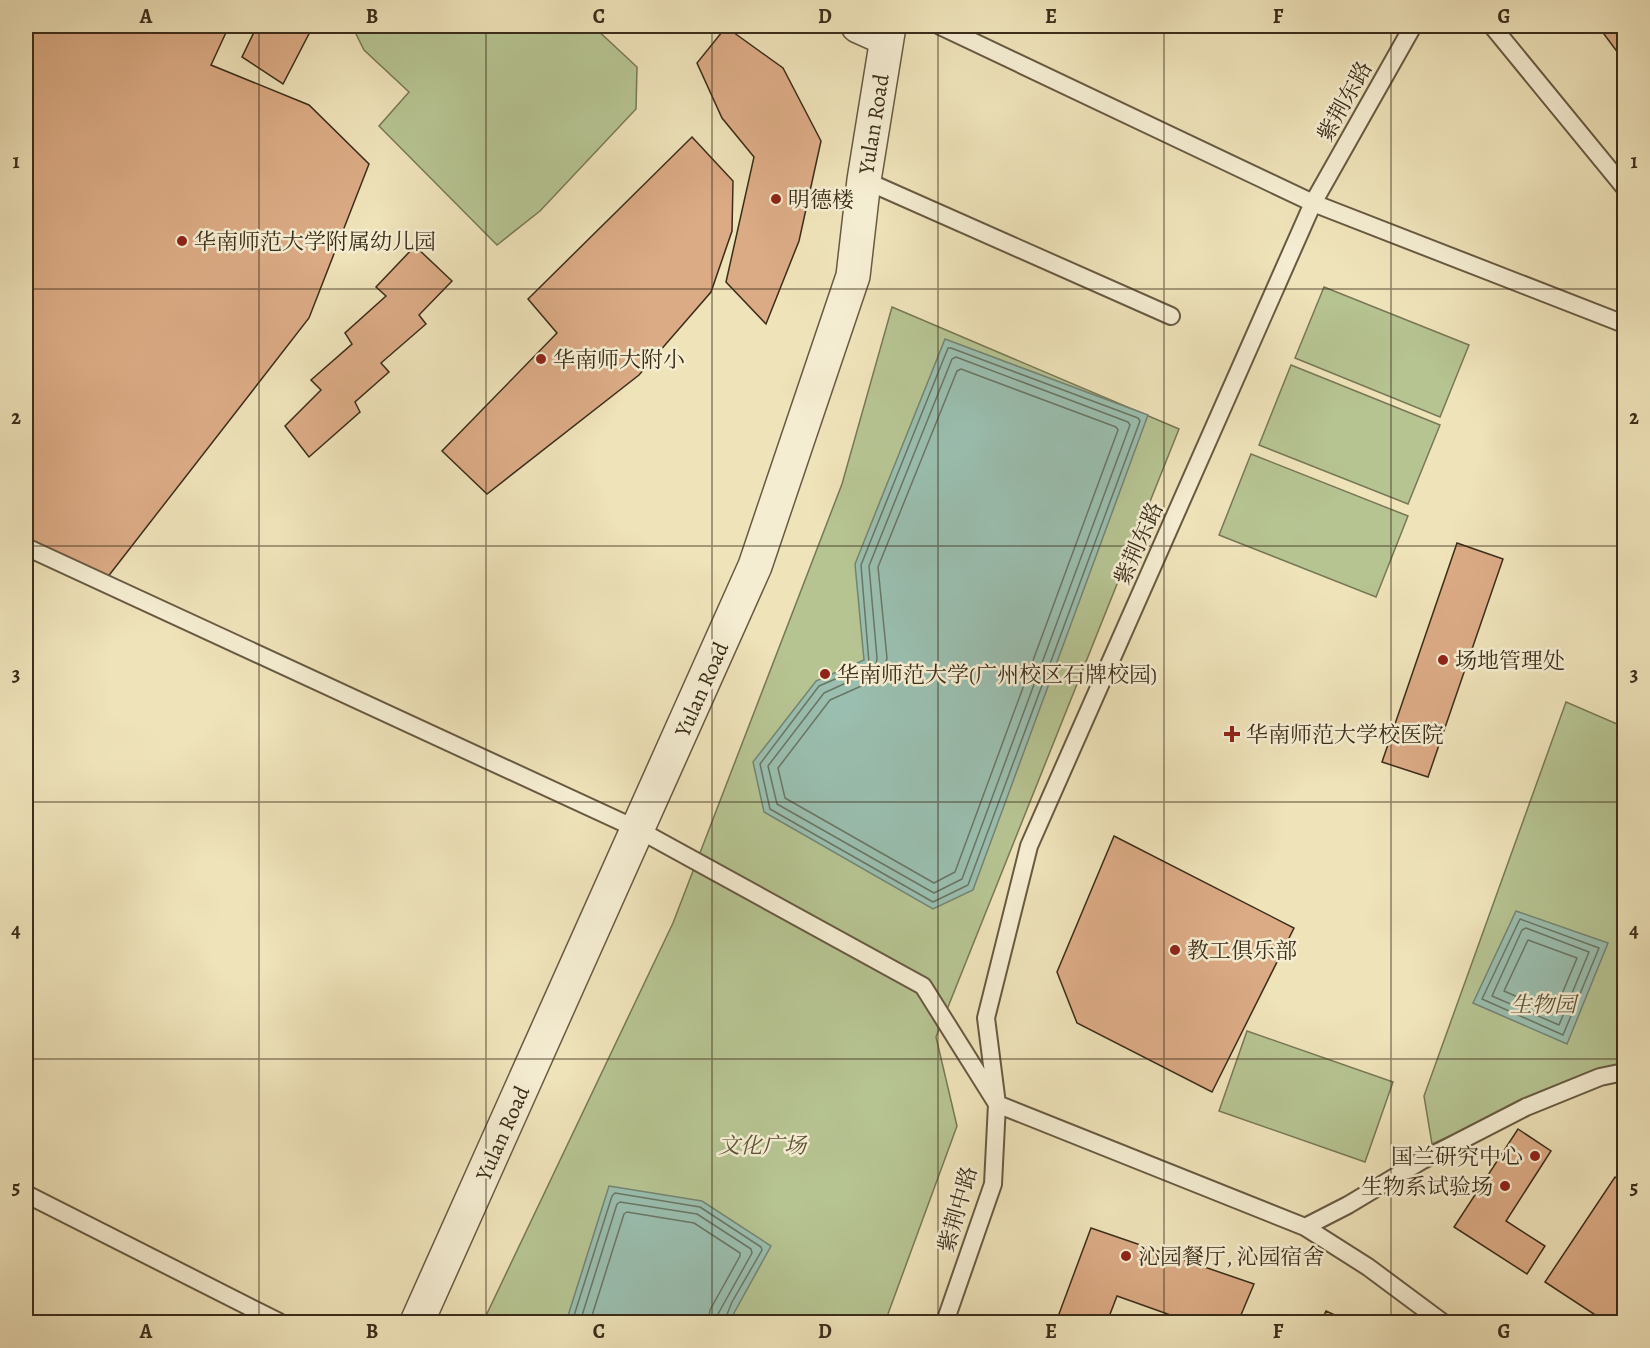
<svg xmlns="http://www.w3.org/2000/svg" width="1650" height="1348" font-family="Alegreya,'Noto Serif SC',serif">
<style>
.green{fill:#b6c492;stroke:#787856;stroke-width:1.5}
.water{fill:#9abeaf;stroke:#748473;stroke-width:1.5}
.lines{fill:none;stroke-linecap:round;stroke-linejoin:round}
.shore{stroke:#6a7664;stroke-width:1.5}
.building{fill:#dbab85;stroke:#3b2d1a;stroke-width:1.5}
.service-casing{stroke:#685a42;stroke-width:20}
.minor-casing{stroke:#685a42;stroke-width:36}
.service{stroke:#f5edd2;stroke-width:16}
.minor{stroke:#f5edd2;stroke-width:33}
.grid{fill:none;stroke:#3b2d1a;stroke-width:1.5;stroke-opacity:0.55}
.poi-dot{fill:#8f2418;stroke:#f5edd2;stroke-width:2}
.labels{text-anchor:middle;stroke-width:5;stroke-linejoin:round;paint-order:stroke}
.street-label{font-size:22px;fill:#3b2d1a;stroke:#f5edd2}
.poi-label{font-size:22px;fill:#3b2d1a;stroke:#f5edd2;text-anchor:start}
.park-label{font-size:22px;font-style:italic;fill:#5a5338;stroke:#f5edd2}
.neatline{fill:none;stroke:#3b2d1a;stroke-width:2}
.grid-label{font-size:20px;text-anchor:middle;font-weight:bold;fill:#3b2d1a}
</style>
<rect width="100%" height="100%" fill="#efe3ba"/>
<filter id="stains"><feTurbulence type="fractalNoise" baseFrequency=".00333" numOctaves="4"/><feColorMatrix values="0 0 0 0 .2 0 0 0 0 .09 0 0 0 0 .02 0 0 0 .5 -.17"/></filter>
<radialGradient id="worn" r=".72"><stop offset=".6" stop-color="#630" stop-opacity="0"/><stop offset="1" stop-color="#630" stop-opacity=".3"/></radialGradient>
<path class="green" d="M352,26h241l44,41 -1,42 -96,102 -43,34 -118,-119 30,-34 -45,-42z
M1324,287l145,58 -29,72 -145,-59z
M892,307l287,122 -243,608 21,89 -72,196h-402l190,-399 169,-439z
M1291,365l149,60 -32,79 -149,-59z
M1251,454l157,62 -32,81 -157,-62z
M1566,702l58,25v336l-23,6 -169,75 -8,-48z
M1247,1031l146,51 -28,80 -146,-51z"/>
<path class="water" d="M945,339l203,76 -175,475 -40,19 -169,-97 -11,-50 63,-81 48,-21 -9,-96z
M1516,911l92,32 -41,101 -94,-41z
M609,1186l93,15 69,45 -42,76h-163z"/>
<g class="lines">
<path class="shore" d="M948,348h3l187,70 2,3 -172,464 -35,17 -163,-93 -10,-45 59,-78 47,-20 3,-3 -8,-98z
M956,357l172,65 2,3 -168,454 -28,14 -157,-89 -9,-38 56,-73 46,-21 6,-6 1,-8 -8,-92 83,-207z
M961,369l155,58 2,3 -163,442 -21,11 -149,-85 -7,-30 52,-68 47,-21 7,-9 3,-12 -9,-91 79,-196z
M1520,919l79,29 -36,87 -81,-36z
M1526,928l63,24 -30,73 -67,-29 30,-66z
M1528,940l49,18 -23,55 -50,-22z
M572,1322l40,-126 3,-3 85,14 61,40 1,3 -30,52 -8,20
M580,1322l37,-118 3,-2 77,12 54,35 1,4 -34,61 -1,8
M590,1322l34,-108 3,-2 67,11 46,30v3l-30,54 -2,12"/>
</g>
<path class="building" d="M26,26h203l-18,39 98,40 60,59 -60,154 -206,265 -77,-36z
M257,26h56l-30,58 -41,-27z
M1598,26h26v35z
M726,27l57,41 38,73 -22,100 -33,83 -40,-42 28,-125 -32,-39 -25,-55z
M692,137l41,44 -1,50 -21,61 -72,83 -152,119 -45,-43 115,-118 -29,-34z
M415,246l37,35 -33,34 7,9 -45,39 8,9 -34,30 5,10 -51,45 -24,-31 36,-36 -10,-10 41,-36 -7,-11 41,-37 -10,-9z
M1457,543l46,16 -75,218 -46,-15z
M1114,836l180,92 -82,164 -135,-69 -20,-51z
M1518,1129l33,22 -45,70 39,25 -18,28 -73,-47z
M1615,1177l9,6v139h-18l-61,-40z
M1091,1228l163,56 -16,38h-64l2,-5 -59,-21 -10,26h-51z
M1326,1311l24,11h-29z"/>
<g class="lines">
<g class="service-casing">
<path id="service" d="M940,26l373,177 311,121
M1492,26l132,161
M864,180l307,136
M26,547l613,283 284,156 74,118 308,123 63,40 74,55
M26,1194l253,128
M1305,1227l43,-22 75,-45 103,-53 74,-30 24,-5
M945,1322l48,-138 4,-80 -11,-86 43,-172 284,-643 100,-177"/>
</g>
<g class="minor-casing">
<path id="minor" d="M858,26l29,13
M417,1322l338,-756 98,-290 11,-96 25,-154"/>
</g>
<use href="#service" class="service"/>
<use href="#minor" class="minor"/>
</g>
<path class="grid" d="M259,26v1296M486,26v1296M712,26v1296M938,26v1296M1164,26v1296M1391,26v1296M26,289h1598M26,546h1598M26,802h1598M26,1059h1598"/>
<g class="poi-dot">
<circle cx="776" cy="199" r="6"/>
<circle cx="182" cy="241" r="6"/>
<circle cx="541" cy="359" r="6"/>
<circle cx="1443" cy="660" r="6"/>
<circle cx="825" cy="674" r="6"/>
<path d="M1229 725h6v6h6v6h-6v6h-6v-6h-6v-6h6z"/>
<circle cx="1175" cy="950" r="6"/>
<circle cx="1535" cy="1156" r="6"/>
<circle cx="1505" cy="1186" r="6"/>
<circle cx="1126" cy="1256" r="6"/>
</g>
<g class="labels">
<g class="street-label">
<text transform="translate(1344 101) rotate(-61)" y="8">紫荆东路</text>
<text transform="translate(873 124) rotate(-81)" y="8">Yulan Road</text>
<text transform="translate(1138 543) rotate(-66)" y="8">紫荆东路</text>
<text transform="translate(701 689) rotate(-66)" y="8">Yulan Road</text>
<text transform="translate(502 1133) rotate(-66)" y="8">Yulan Road</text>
<text transform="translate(957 1209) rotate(-74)" y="8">紫荆中路</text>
</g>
<g class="poi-label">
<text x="788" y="207">明德楼</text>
<text x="194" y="249">华南师范大学附属幼儿园</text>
<text x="553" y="367">华南师大附小</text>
<text x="1455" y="668">场地管理处</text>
<text x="837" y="682">华南师范大学(广州校区石牌校园)</text>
<text x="1246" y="742">华南师范大学校医院</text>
<text x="1187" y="958">教工俱乐部</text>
<text x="1523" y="1164" text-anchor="end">国兰研究中心</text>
<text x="1493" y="1194" text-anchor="end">生物系试验场</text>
<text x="1138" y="1264">沁园餐厅, 沁园宿舍</text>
</g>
<g class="park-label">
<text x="1543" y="1012">生物园</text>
<text x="762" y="1153">文化广场</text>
</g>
</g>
<rect width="1650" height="1348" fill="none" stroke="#efe3ba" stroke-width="66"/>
<rect x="33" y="33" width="1584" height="1282" class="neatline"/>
<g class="grid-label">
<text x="146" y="23">A</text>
<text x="372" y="23">B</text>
<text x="599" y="23">C</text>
<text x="825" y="23">D</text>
<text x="1051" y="23">E</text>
<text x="1278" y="23">F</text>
<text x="1504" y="23">G</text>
<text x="16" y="168">1</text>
<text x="1634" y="168">1</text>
<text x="16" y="424">2</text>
<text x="1634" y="424">2</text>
<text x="16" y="681">3</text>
<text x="1634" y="681">3</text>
<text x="16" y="937">4</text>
<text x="1634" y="937">4</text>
<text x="16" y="1194">5</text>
<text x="1634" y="1194">5</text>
<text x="146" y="1338">A</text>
<text x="372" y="1338">B</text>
<text x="599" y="1338">C</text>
<text x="825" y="1338">D</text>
<text x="1051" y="1338">E</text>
<text x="1278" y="1338">F</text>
<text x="1504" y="1338">G</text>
</g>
<rect width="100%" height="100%" filter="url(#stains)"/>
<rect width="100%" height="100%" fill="url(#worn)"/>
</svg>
